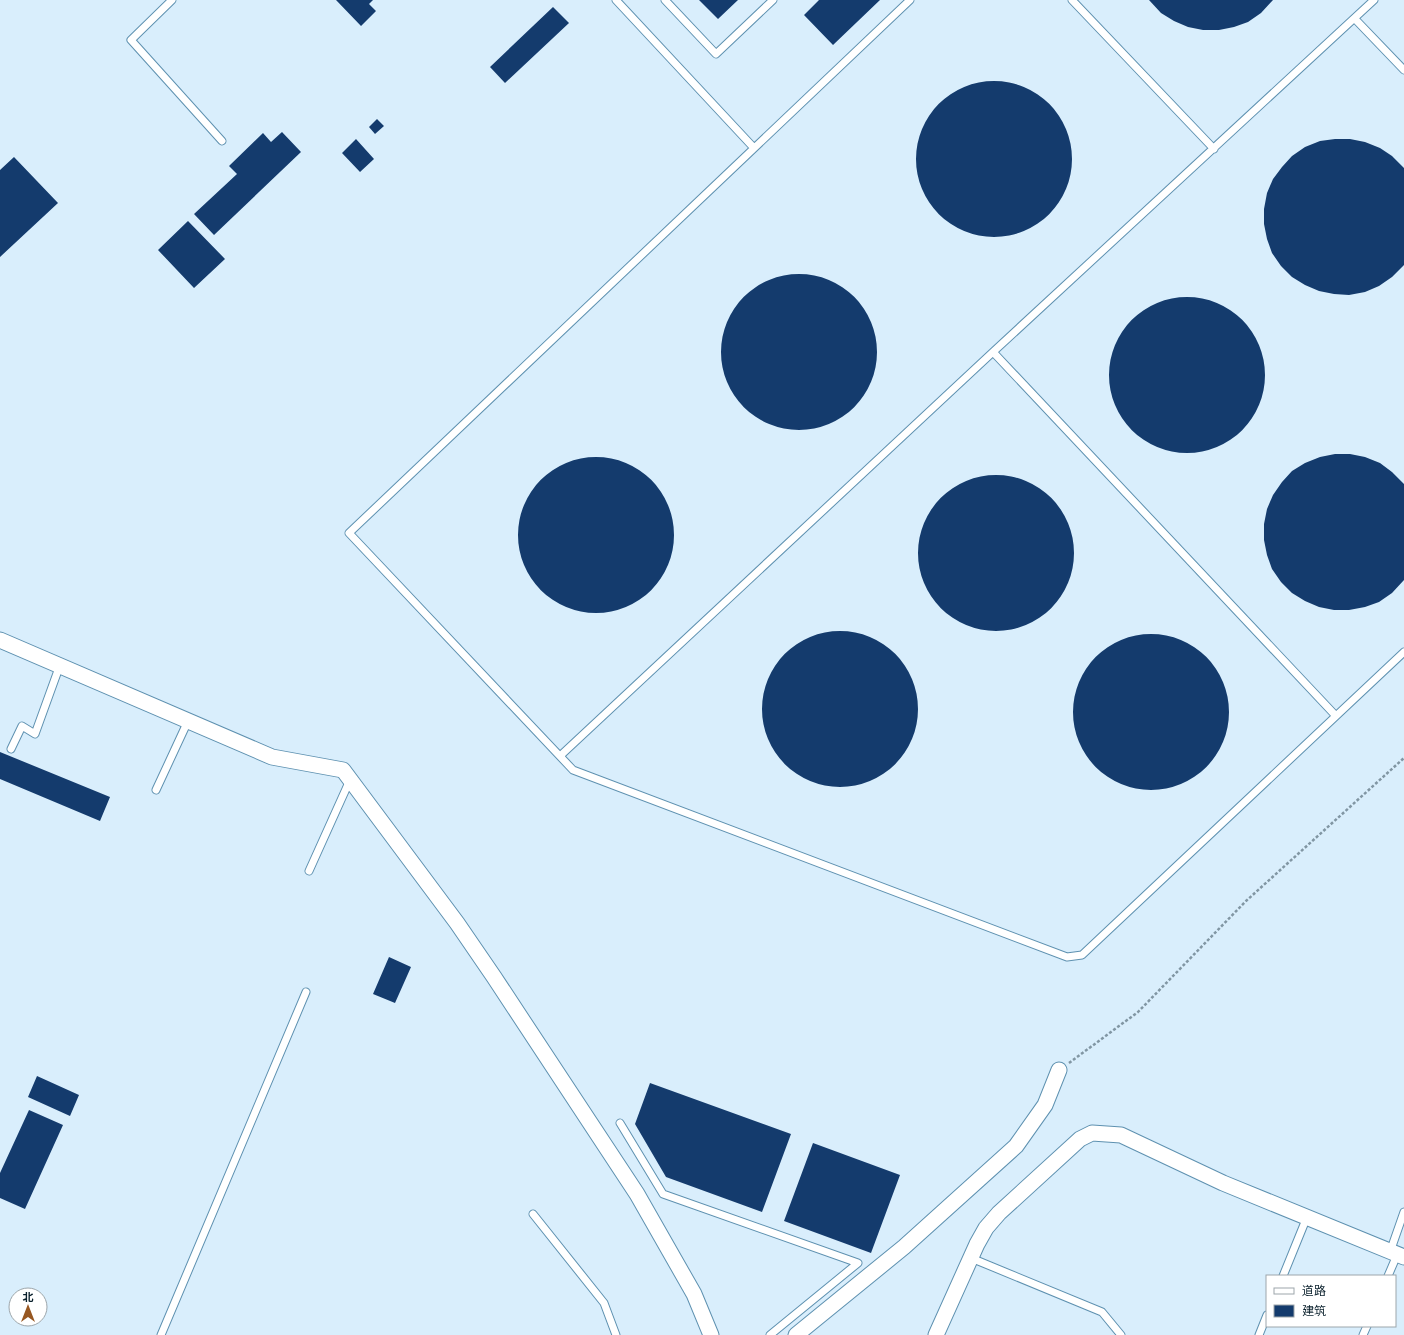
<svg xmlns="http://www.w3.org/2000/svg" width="1404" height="1335" font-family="'Exo 2','Noto Sans SC',sans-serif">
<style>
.building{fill:#143b6d}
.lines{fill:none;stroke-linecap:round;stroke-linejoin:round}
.lane-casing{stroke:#5e91b0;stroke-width:9}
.street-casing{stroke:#5e91b0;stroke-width:17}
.path{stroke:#8196a3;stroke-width:2.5;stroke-dasharray:3 2;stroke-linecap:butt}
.lane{stroke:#fff;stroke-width:7}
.street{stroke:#fff;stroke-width:15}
</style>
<rect width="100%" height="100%" fill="#d9eefc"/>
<path class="building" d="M336,0h37l-4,4 7,7 -15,15z
M699,0h39l-20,19z
M819,0h61l-47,45 -29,-30z
M1149,0h124l-12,13 -13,9 -14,5 -15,3h-16l-15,-3 -14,-6 -13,-8z
M553,7l16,16 -64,60 -15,-16z
M916 159a78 78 0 1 1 156 0a78 78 0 1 1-156 0Z
M377,119l7,7 -9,8 -6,-7z
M282,132l19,20 -87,83 -20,-21 43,-40 -8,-8 34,-33 8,9z
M356,139l18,20 -14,13 -18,-19z
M1335,139h15l15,3 15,6 12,8 12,12v97l-12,12 -13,9 -14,6 -16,3 -15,-1 -15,-3 -14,-6 -13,-8 -11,-11 -9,-13 -5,-14 -3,-15v-15l3,-16 6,-14 9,-12 10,-11 13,-9 15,-6z
M14,157l44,46 -58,54v-87z
M188,221l37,38 -31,29 -36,-38z
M721 352a78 78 0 1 1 156 0a78 78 0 1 1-156 0Z
M1109 375a78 78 0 1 1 156 0a78 78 0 1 1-156 0Z
M1335,454h15l15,3 15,6 12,9 12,12v96l-12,13 -13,9 -14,5 -16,3h-15l-15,-3 -14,-6 -13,-8 -11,-11 -9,-13 -5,-14 -3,-15v-16l3,-15 6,-14 9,-13 10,-11 13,-8 15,-6z
M518 535a78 78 0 1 1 156 0a78 78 0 1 1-156 0Z
M918 553a78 78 0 1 1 156 0a78 78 0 1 1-156 0Z
M762 709a78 78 0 1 1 156 0a78 78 0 1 1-156 0Z
M1073 712a78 78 0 1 1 156 0a78 78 0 1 1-156 0Z
M0,752l110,45 -10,24 -100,-42z
M389,957l22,10 -16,36 -22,-9z
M37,1076l42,19 -9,21 -42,-19z
M650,1083l141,51 -29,78 -96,-35 -31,-53z
M29,1110l34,15 -38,84 -25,-11v-25z
M813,1143l87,32 -29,78 -87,-32z"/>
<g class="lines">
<g class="lane-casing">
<path id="lane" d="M172,0l-41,40 91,101
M616,0l138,148
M665,0l51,54 57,-54
M910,0l-561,533 224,237 494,187 15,-2 322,-303
M1072,0l142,149
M1355,19l49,51
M993,352l343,364
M11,749l11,-23 13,8 25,-69
M560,756l433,-404 381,-352
M156,790l32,-69
M309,871l41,-91
M620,1123l43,71 195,69 -88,72
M533,1214l71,89 12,32
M1390,1252l14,-40
M971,1258l131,54 19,23
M1283,1276l24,-59
M1388,1276l9,-21
M161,1335l145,-343
M1259,1335l8,-20
M1363,1335l4,-9"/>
</g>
<g class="street-casing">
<path id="street" d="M0,640l272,117 71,13 114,153 37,54 143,217 57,100 17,41
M796,1335l108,-88 112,-101 29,-41 14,-35
M936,1335l41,-91 9,-16 13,-15 81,-74 12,-6 29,2 102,48 181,74"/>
</g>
<path class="path" d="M1069,1063l69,-51 108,-111 158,-143"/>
<use href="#lane" class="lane"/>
<use href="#street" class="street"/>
</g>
<rect x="1266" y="1275" width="130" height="52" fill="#ffffff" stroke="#9da6ab"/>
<rect x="1274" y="1288" width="20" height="6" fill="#ffffff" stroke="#9da6ab"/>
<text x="1302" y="1295" font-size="12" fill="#0b212d">道路</text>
<rect x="1274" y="1305" width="20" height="12" fill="#143b6d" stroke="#9da6ab"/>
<text x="1302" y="1315" font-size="12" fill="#0b212d">建筑</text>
<g transform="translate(28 1307)"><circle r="19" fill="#ffffff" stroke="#9da6ab"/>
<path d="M0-3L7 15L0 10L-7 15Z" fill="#975721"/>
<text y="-6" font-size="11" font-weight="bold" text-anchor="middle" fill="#0b212d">北</text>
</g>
</svg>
